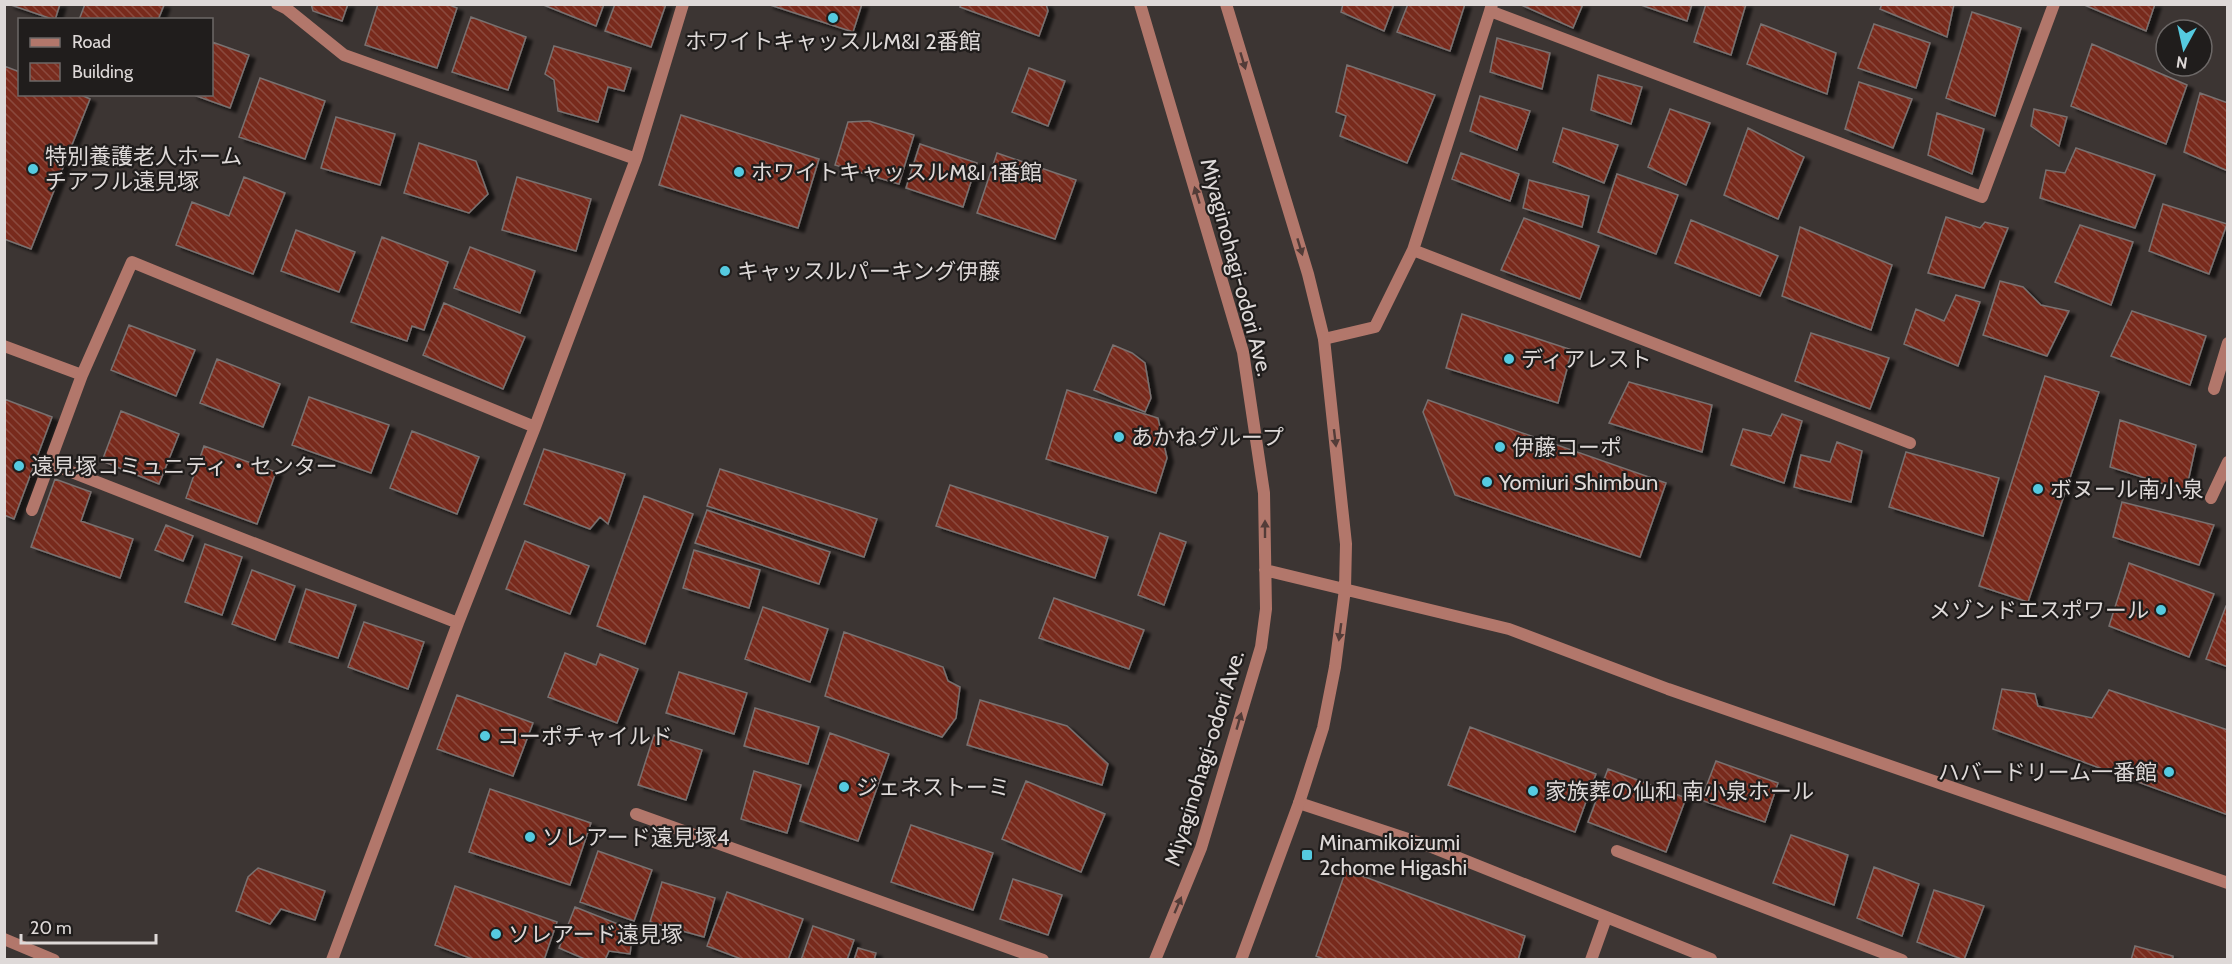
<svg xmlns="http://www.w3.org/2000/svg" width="2232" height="964" font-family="Cabin,'Noto Sans JP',sans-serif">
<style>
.building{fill:url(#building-back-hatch);stroke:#797170;stroke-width:1.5;filter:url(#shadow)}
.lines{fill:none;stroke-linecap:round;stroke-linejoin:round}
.service{stroke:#b2776b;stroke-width:12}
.minor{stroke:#b2776b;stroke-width:12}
.tertiary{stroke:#b2776b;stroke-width:12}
.oneway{fill:#533c38}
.poi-dot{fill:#55cae0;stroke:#201d1c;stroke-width:2}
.labels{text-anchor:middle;stroke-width:4.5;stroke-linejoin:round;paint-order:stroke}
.poi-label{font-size:22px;fill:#ded9d8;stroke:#201d1c;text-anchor:start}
.street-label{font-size:22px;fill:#ded9d8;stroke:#201d1c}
</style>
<defs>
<pattern id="building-back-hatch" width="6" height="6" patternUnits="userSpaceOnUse" patternTransform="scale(1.5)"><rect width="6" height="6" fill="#782c1e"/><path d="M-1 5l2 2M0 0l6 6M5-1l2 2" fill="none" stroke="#8b4a3e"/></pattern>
<filter id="shadow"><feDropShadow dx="6" dy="4" stdDeviation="1.5" flood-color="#0009"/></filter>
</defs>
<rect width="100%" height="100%" fill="#3c3533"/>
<path class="building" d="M8,4h52l-5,16z
M85,4h77l2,1 -6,15h-79z
M311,4h37l-6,17 -29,-10z
M378,4h69l10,4 -20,60 -72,-23z
M541,4h63l-8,22z
M615,4h51l-15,43 -46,-16z
M767,4h95l-9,28z
M961,4h85l2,7 -9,25 -79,-29z
M1343,4h51l-10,27 -43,-19z
M1408,4h57l-15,47 -53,-19z
M1519,4h64l-10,24z
M1638,4h54l-5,17z
M1706,4h40l-15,51 -37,-13z
M1882,4h72l-7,33 -67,-28z
M2082,4h73l-9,27z
M1972,12l49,16 -26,88 -49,-18z
M471,17l55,20 -18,53 -56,-18z
M1761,24l75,29 -9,41 -80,-30z
M1874,24l56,19 -14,45 -58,-20z
M1497,38l53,15 -8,36 -52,-17z
M212,42l37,13 -19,53 -39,-14h21z
M2092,44l95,41 -21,59 -95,-38z
M554,46l77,22 -7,23 -16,-4 -10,35 -40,-11 -4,-31 -9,-6z
M1347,65l88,30 -28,68 -67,-27 6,-20 -10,-4z
M4,66l16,6v22h59l11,5 -59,150 -27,-10z
M1029,68l36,13 -17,45 -36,-14z
M1598,75l44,12 -11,37 -40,-14z
M260,78l65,23 -20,58 -66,-22z
M1859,82l53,17 -19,49 -48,-19z
M2200,93l28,10v68l-44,-19z
M1480,96l50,15 -13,39 -47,-19z
M1670,109l40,14 -24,62 -38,-18z
M2034,109l33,8 -8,29 -28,-20z
M1937,113l47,16 -12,45 -44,-19z
M681,115l138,44 -21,69 -139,-43z
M336,117l59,17 -15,51 -59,-17z
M869,121l45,14 -15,49 -64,-19 13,-43z
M1563,128l55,17 -14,38 -51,-21z
M1748,128l56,29 -26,62 -54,-24z
M419,143l57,18 12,33 -19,19 -65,-20z
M920,144l57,19 -14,44 -57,-19z
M2076,148l79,27 -20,53 -95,-30 6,-28 19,3z
M997,153l79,27 -21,59 -78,-26z
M1461,153l58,21 -9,27 -58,-22z
M1617,174l61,21 -22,59 -58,-22z
M244,177l41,16 -32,81 -77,-29 16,-43 37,14z
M517,177l74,22 -15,52 -74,-21z
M1529,180l60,16 -7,31 -59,-19z
M2163,204l64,20 -18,50 -60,-23z
M1946,217l34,11 5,-6 23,6 -24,60 -56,-15z
M1524,218l75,28 -19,53 -79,-29z
M1691,220l87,36 -18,40 -85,-33z
M2080,225l53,17 -22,63 -56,-23z
M1800,227l92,38 -21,65 -89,-34z
M296,230l59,22 -16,40 -58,-21z
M382,237l66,25 -24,68 -12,-4 -5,15 -56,-19z
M470,247l65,24 -15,42 -66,-25z
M2000,281l23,6 18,18 28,6 -22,45 -64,-21z
M1956,295l24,7 -22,64 -54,-22 12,-35 28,12z
M444,303l81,34 -22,52 -80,-34z
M2132,311l74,25 -16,49 -79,-29z
M1462,314l110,36 -14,53 -112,-35z
M129,325l66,25 -19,46 -65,-26z
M1811,333l78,25 -19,51 -75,-28z
M1113,345l19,8 13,10 6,35 -6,14 -51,-22z
M217,359l63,25 -17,43 -63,-24z
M2045,376l54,16 -71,210 -49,-16z
M1629,382l83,23 -10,47 -93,-29z
M1067,390l91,28 9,40 -11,35 -110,-34z
M309,397l80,28 -18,48 -79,-28z
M4,399l48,18 -38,102 -10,-4z
M1428,400l238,83 -26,74 -185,-62 -32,-83z
M121,411l58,23 -20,50 -57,-23z
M1782,414l20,7 -18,62 -53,-18 12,-36 28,7z
M2120,420l76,25 -10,46 -76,-24z
M412,431l67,26 -22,57 -67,-26z
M1837,442l25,9 -11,51 -57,-15 7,-32 29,7z
M204,446l72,26 -19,52 -71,-26z
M544,449l81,25 -17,50 -8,-7 -10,12 -66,-25z
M1906,452l93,26 -16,58 -94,-29z
M720,469l157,50 -13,38 -157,-51z
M55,479l36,13 -10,29 52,18 -13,39 -89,-31z
M950,485l158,52 -13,41 -159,-52z
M644,496l49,18 -48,130 -48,-18z
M2122,502l92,23 -15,40 -86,-28z
M707,510l123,42 -11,32 -124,-41z
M166,525l27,11 -10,25 -28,-11z
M1160,533l26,9 -22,63 -26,-10z
M525,541l64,25 -19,48 -64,-25z
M205,544l37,13 -20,58 -37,-13z
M694,550l66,20 -11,38 -66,-20z
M2129,563l85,31 -25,63 -80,-31z
M252,570l43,16 -20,54 -43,-16z
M306,589l50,16 -18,53 -49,-16z
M1054,598l90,32 -15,39 -90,-31z
M2226,606h2v61l-22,-8z
M763,607l65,22 -18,53 -65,-23z
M364,622l60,20 -16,47 -60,-22z
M844,632l99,35 5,14 12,6 -4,31 -14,19 -117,-41z
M565,653l31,12 4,-11 38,15 -21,54 -69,-26z
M679,672l68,21 -13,41 -68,-21z
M2002,689l33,5 3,12 54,12 17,-28 119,40v85l-235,-86z
M457,695l76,28 -20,53 -76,-27z
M980,700l87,26 41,38 -6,21 -135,-40z
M755,708l64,19 -11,37 -64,-18z
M1470,727l126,47 -21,58 -127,-47z
M830,733l59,21 -31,87 -58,-20z
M654,735l48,15 -16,50 -48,-15z
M1716,761l62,22 -13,39 -64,-22z
M1608,769l78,29 -20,54 -78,-30z
M754,771l47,14 -14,48 -46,-14z
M1026,781l79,33 -24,58 -79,-33z
M490,789l101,34 -21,62 -101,-33z
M911,825l82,28 -20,57 -82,-28z
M1791,835l57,20 -14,50 -61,-22z
M598,851l54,19 -18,51 -54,-19z
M1874,867l45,17 -17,52 -45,-18z
M258,868l67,23 -10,29 -34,-11 -11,15 -34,-13 12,-34z
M1346,870l179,66 -7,24h-192l-10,-4z
M1013,879l49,16 -14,40 -48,-16z
M662,882l53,16 -11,39 -54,-15z
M455,886l102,36 -13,38h-69l-40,-15z
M1934,890l50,16 -20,54 -47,-18z
M727,892l76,27 -15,41h-44l-37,-14z
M575,907l58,23 -3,24 -21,-3 -4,9h-18l-28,-12z
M813,926l41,14 -7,20h-46z
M2135,946l38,10v4h-42z
M858,948l18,5 -2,7h-20z"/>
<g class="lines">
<path class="service" d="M1299,803l130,43 282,113
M1591,960l15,-42"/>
<path class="minor" d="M277,4l10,5 57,46 292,104
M1492,4l-2,7 492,186 72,-193
M1413,250l497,193
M1324,339l51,-12 38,-77 77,-239
M4,346l78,29
M2214,389l14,-46
M51,464l407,159
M2211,498l17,-36
M32,510l50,-135 50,-113 403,165
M636,814l407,146
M1617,851l285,109
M4,939l50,21
M332,960l126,-337 77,-196 101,-268 47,-155"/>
<path class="tertiary" d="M1140,4l103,348 21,141 2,116 -5,38 -60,201 -46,112
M1226,4l82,270 16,65 22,205 -1,45 -10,78 -12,61 -24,75 -58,157
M1265,570l244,59 159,60 560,194"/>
</g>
<defs><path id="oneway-solid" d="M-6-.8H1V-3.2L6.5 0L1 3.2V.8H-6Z" transform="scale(1.5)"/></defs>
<g class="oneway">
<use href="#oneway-solid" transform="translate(1243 61) rotate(73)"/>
<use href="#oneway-solid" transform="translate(1197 195) rotate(-107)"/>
<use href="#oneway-solid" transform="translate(1300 247) rotate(73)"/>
<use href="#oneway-solid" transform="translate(1335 438) rotate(83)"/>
<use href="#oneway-solid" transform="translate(1265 529) rotate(-90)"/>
<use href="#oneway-solid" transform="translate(1340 632) rotate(98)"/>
<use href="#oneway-solid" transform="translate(1239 721) rotate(-74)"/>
<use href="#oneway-solid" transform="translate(1178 905) rotate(-67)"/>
</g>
<g class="poi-dot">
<circle cx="833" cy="18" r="6"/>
<circle cx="33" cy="169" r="6"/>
<circle cx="739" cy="172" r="6"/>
<circle cx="725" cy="271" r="6"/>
<circle cx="1509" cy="359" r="6"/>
<circle cx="1119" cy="437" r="6"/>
<circle cx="1500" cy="447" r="6"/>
<circle cx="19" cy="466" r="6"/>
<circle cx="1487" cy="482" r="6"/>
<circle cx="2038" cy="489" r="6"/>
<circle cx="2161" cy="610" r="6"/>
<circle cx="485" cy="736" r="6"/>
<circle cx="2169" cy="772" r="6"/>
<circle cx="844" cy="787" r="6"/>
<circle cx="1533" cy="791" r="6"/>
<circle cx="530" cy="837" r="6"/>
<rect x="1301" y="849" width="12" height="12" rx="3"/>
<circle cx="496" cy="934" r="6"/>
</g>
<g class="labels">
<g class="poi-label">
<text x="833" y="49" text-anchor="middle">ホワイトキャッスルM&amp;I 2番館</text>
<text x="45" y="164">特別養護老人ホーム<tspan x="45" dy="25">チアフル遠見塚</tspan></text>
<text x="751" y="180">ホワイトキャッスルM&amp;I 1番館</text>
<text x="737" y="279">キャッスルパーキング伊藤</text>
<text x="1521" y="367">ディアレスト</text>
<text x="1131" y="445">あかねグループ</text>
<text x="1512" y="455">伊藤コーポ</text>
<text x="31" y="474">遠見塚コミュニティ・センター</text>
<text x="1499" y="490">Yomiuri Shimbun</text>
<text x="2050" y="497">ボヌール南小泉</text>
<text x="2149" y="618" text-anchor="end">メゾンドエスポワール</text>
<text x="497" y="744">コーポチャイルド</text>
<text x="2157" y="780" text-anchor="end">ハバードリーム一番館</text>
<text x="856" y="795">ジェネストーミ</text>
<text x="1545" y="799">家族葬の仙和 南小泉ホール</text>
<text x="542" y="845">ソレアード遠見塚4</text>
<text x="1319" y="850">Minamikoizumi<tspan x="1319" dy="25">2chome Higashi</tspan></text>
<text x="508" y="942">ソレアード遠見塚</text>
</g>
<g class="street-label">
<text transform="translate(1237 267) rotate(75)" y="8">Miyaginohagi-odori Ave.</text>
<text transform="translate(1204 758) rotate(-73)" y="8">Miyaginohagi-odori Ave.</text>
</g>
</g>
<rect width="2232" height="964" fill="none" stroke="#ded9d8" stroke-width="12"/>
<rect x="18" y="18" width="195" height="78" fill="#201d1c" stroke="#6c6867" stroke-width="1.5"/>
<rect x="30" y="38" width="30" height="9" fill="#b2776b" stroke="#6c6867" stroke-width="1.5"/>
<text x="72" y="48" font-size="18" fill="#ded9d8">Road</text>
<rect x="30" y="63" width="30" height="18" fill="url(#building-back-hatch)" stroke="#6c6867" stroke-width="1.5"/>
<text x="72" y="78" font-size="18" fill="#ded9d8">Building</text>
<g transform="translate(2184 48) rotate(188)"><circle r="28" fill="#201d1c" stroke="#6c6867" stroke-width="1.5"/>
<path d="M0-4.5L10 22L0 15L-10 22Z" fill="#55cae0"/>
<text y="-9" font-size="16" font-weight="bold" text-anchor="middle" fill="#ded9d8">N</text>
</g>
<path d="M21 934v9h135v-9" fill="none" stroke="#ded9d8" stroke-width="3"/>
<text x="30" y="934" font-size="18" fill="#ded9d8" stroke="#201d1c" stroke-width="4.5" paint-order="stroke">20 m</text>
</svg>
